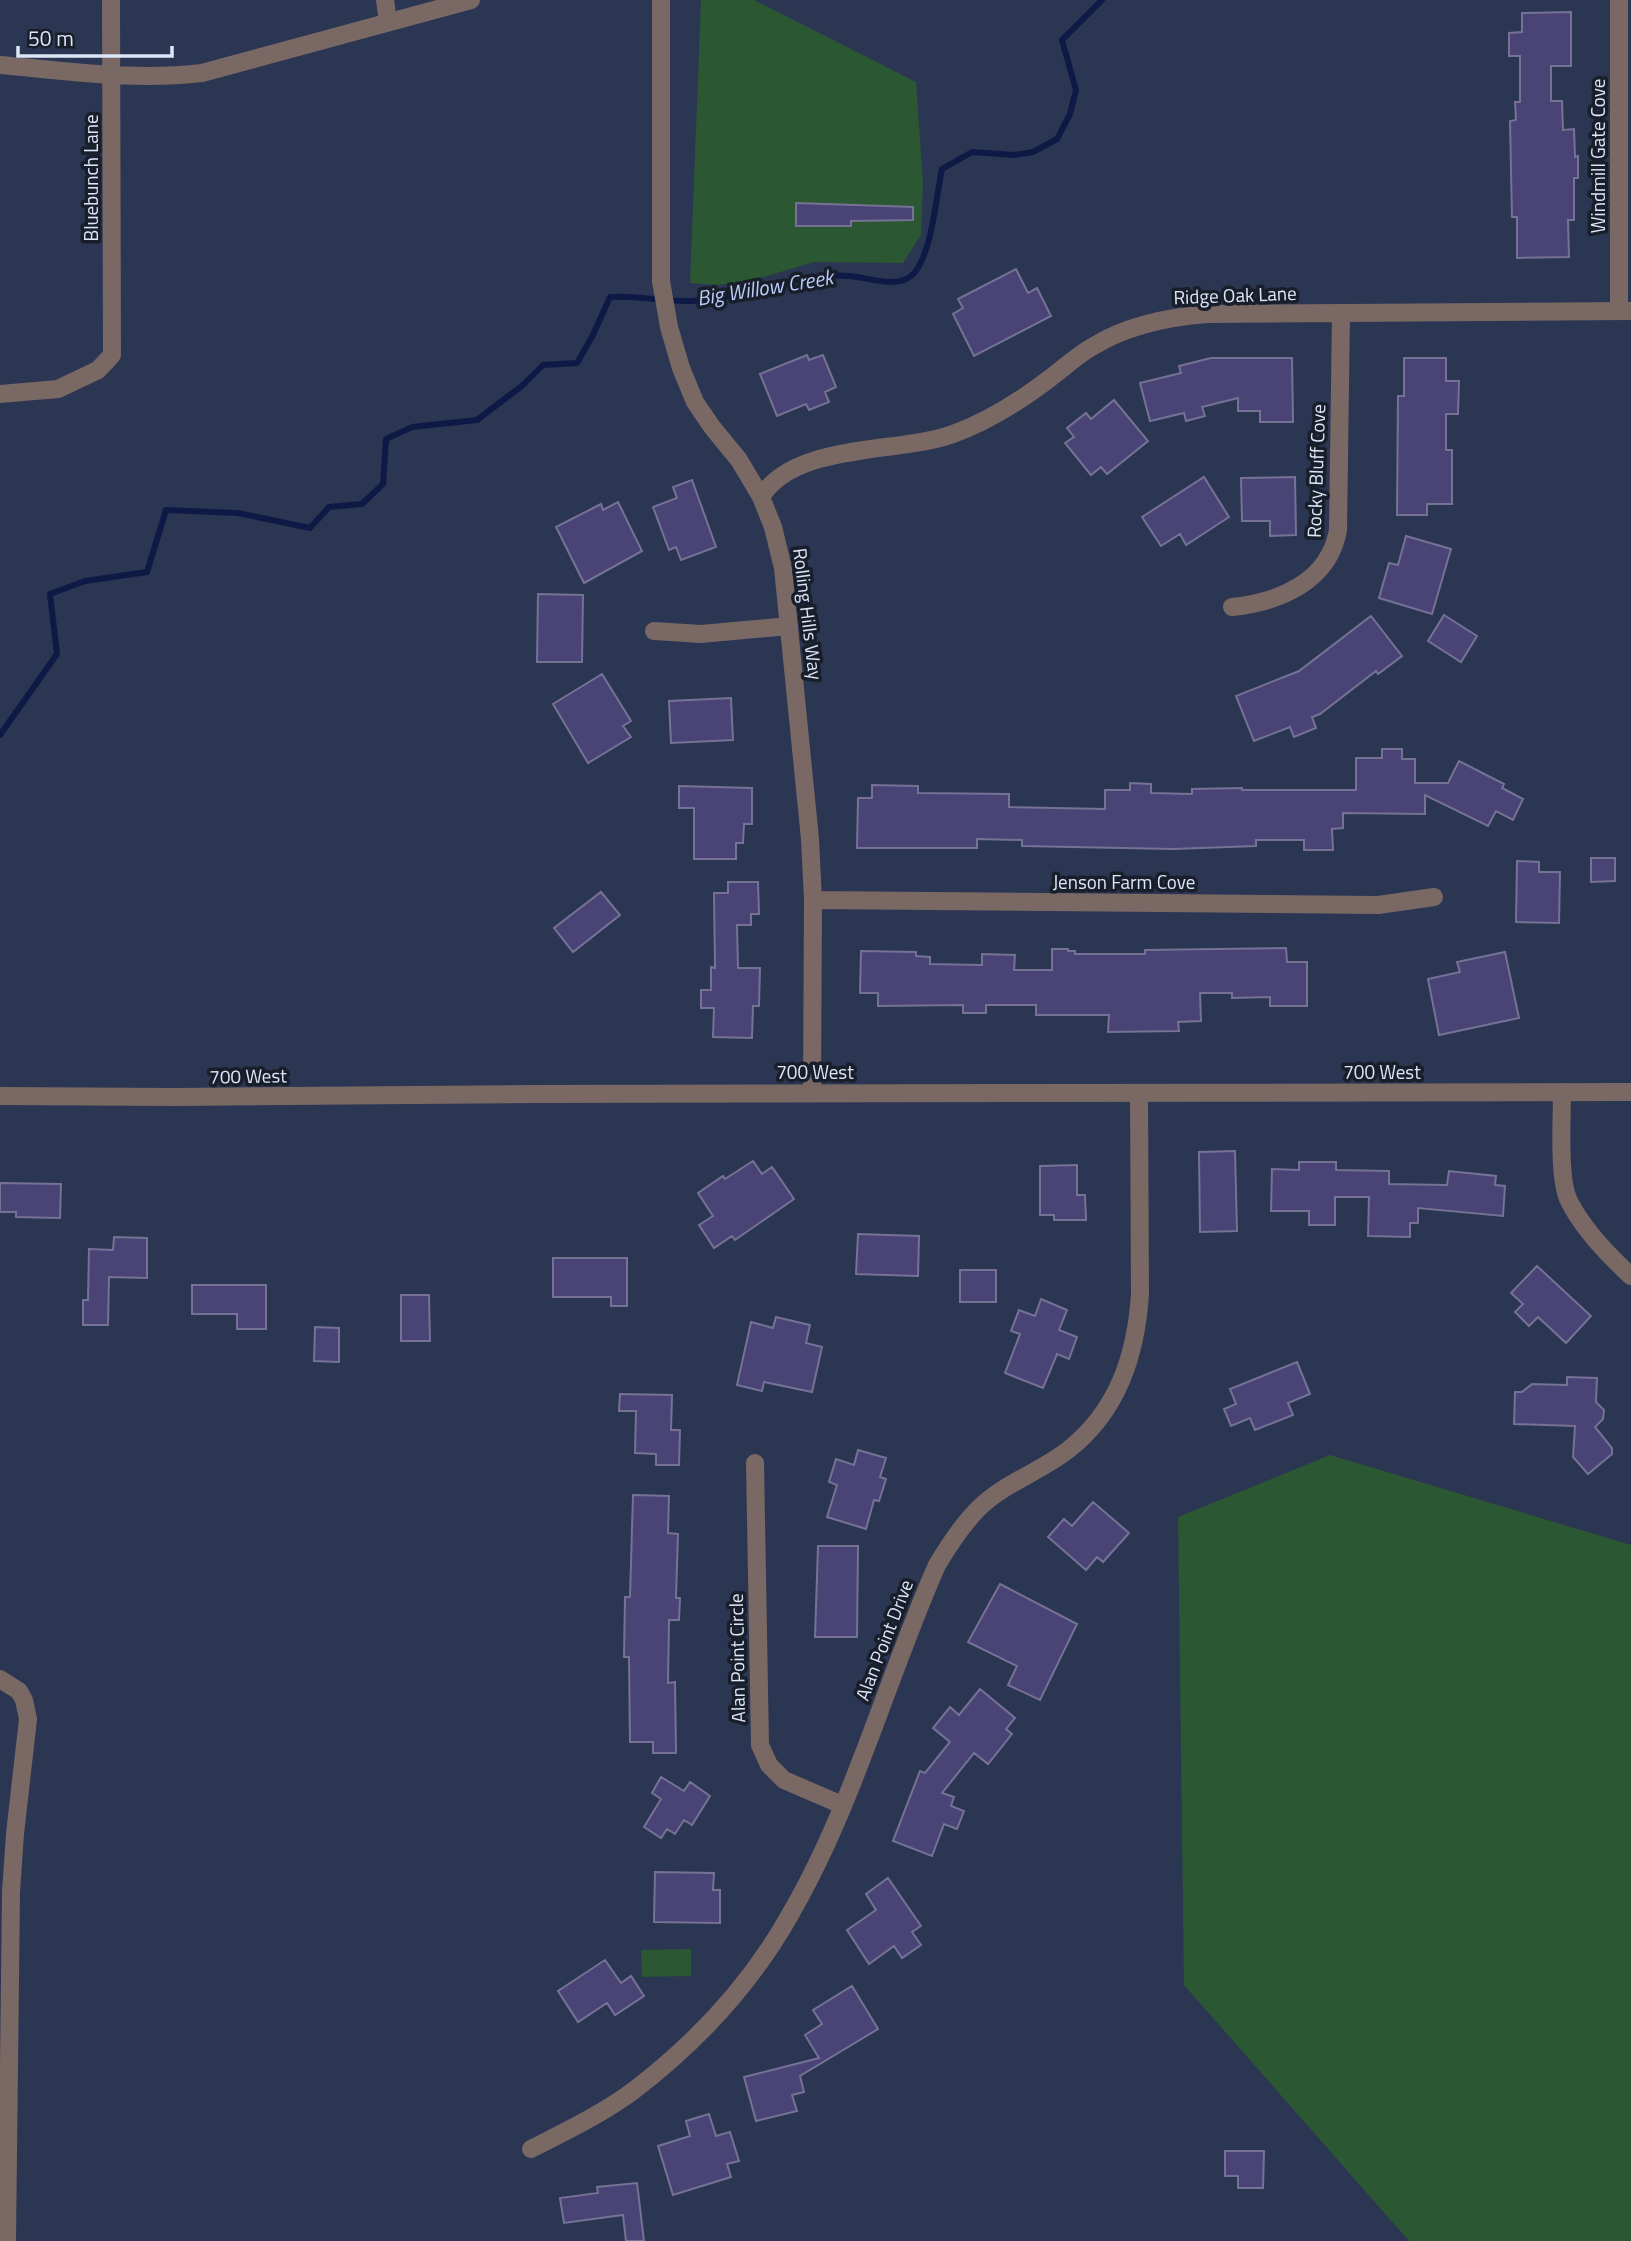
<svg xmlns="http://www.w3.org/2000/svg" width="1631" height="2241" font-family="'Titillium Web',sans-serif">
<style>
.green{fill:#2b5832}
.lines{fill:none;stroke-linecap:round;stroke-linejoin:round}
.stream{stroke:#0e1a46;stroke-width:6}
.building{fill:#494376;stroke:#757295;stroke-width:2}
.minor{stroke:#7a6865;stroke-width:18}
.tertiary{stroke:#7a6865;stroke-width:18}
.labels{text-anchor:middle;stroke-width:7;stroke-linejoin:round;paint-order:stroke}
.street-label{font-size:19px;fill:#dde5f8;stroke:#191e2b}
.water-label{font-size:21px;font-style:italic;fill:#b9ccfa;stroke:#191e2b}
</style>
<rect width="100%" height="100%" fill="#2b3653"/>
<path class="green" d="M701,0h53l162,82 7,101 -2,52 -18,28 -89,-1 -64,19 -32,4 -28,-2z
M1330,1455l301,90v696h-222l-225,-256 -6,-468z
M691,1949v27l-49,1 -1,-27z"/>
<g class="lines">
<path class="stream" d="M0,735l57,-81 -7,-60 35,-13 62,-9 19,-62 72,3 72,15 19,-21 33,-3 21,-20 3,-45 26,-12 65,-7 46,-35 20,-20 34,-2 16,-28 17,-38c27,-2 54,5 81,4 53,-2 104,-29 158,-25 19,1 52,15 66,-4 17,-21 21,-75 27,-103l30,-17 42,3 19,-3 24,-13 13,-25 6,-24 -14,-50 40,-40"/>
</g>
<path class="building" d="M1571,12v54h-20v35h11l1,29 11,-1 1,28 3,-1v22h-4v42h-6l1,37 -52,1v-41h-5l-2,-96 6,-1 -1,-18h5v-46h-11v-23l13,-1v-19z
M796,203l117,4v13l-62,1v5h-55z
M1016,269l12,24 9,-5 14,28 -77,40 -21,-42 10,-6 -5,-9z
M807,355l2,5 14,-5 13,32 -11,5 4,10 -20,8 -3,-6 -29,12 -17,-42z
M1211,358h81l1,64h-33v-11h-22v-13l-36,9 3,9 -19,5 -2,-8 -34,8 -10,-38 41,-10 -2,-7z
M1404,358h42v23h13l-1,33h-12v36h6v54h-25v11h-30l1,-119h6z
M1114,400l34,41 -41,33 -6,-7 -10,8 -26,-32 9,-6 -7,-9 19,-15 5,6z
M1204,477l25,40 -43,28 -6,-11 -19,12 -19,-29z
M1295,477l1,58 -26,1v-15h-28l-1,-43z
M692,480l24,67 -35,13 -5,-13 -7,3 -16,-43 24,-9 -4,-11z
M618,502l24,49 -58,32 -28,-56 45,-23 2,6z
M1406,536l45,13 -19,65 -53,-16 10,-35 9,2z
M538,594l45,1 -1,67h-45z
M1444,615l33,21 -16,26 -33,-21z
M1371,616l31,40 -24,18 -2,-3 -56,43 -8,3 4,11 -22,9 -4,-10 -36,14 -18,-45 63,-25z
M602,674l29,47 -8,5 8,11 -43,26 -35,-59z
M731,698l2,42 -62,3 -2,-42z
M1382,749h20v10h13v24h33l11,-22 45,23 -2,4 21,11 -10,21 -17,-9 -8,15 -63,-31v19l-82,-1v15l-11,1 1,21h-29v-10h-48v6l-83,3 -151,-3v-6l-45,-1v9h-120l1,-50h14v-13l46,1v7l91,1v13l96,2v-19h25v-7l21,1v9l41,1v-5l50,-1v2h114v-32h26z
M679,786l73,2v36h-8l-1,19h-7v16h-42v-51h-15z
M1591,858h24v23l-24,1z
M1517,861l22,1v10h21l-1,51 -43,-1z
M728,882h30l1,32h-8v11h-14l1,43h22l-1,38h-6l-1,32 -39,-1 1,-29h-13v-18h10v-23l4,1 -1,-75h14z
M601,892l19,23 -47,37 -19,-24z
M1286,948l1,14h20v44h-37v-9l-38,1v-5h-32l1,28 -23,1 1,9 -71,1 1,-17h-73v-10h-50v8h-23v-8l-85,1v-13h-18l1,-42 55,1v4l14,1v7l52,1v-11l33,1 -1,15h38v-21h16v2h7v3h70v-4z
M1505,952l14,66 -80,17 -11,-56 32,-7 -3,-10z
M1235,1151l2,80 -37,1 -1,-80z
M753,1161l9,13 10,-7 22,32 -59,41 -3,-4 -18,12 -15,-23 14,-9 -15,-23 25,-17 2,3z
M1299,1162h37v8l53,1v13l58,1 2,-14 47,5 -1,9 10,1 -2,30 -85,-8v15h-8v14l-42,-1 1,-39h-34v28h-26v-14h-38l1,-42 27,1z
M1077,1165v30h8l1,25h-32v-5h-14v-49z
M0,1183l61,1 -1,34 -44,-1v-5h-16z
M858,1234l61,2 -1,40 -62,-2z
M114,1237l33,1v40l-38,-1 -1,48h-25v-25h5l1,-51 24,1z
M553,1258h74v48h-16v-9h-58z
M1537,1266l54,50 -25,27 -28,-26 -9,9 -14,-14 8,-8 -12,-11z
M960,1270h36v32h-36z
M192,1285h74v44h-29v-15h-45z
M401,1295h28l1,46h-29z
M1041,1299l26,11 -8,20 18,7 -8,22 -12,-5 -14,34 -38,-15 15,-39 -9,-3 8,-21 16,6z
M776,1317l34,8 -4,18 16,4 -10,45 -48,-10 -2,9 -25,-6 14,-63 22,6z
M315,1327l24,1v34l-25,-1z
M1297,1362l13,32 -22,9 5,12 -38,15 -5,-12 -19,8 -7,-17 12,-5 -6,-15z
M1567,1377l30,1 -1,24 8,8 -1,9 -8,8 17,21v6l-24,20 -15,-17 2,-31 -61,-2 1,-32h7l10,-8 35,1z
M620,1394l52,1 -1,35h9l-1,35h-23v-11l-21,-1 1,-42h-17z
M858,1450l28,8 -6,19 6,2 -7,22 -5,-1 -8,29 -39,-12 10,-32 -8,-3 7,-23 18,6z
M633,1495l36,1 -1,37 10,1 -2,64h4l-1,22h-10l-1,63 7,-1 1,71h-23v-11h-23l-1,-85h-5l1,-60h5z
M1093,1502l36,31 -26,29 -6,-5 -11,13 -38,-33 16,-18 8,7z
M818,1546h40l-1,91h-42z
M1000,1584l77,40 -37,76 -32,-15 9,-19 -49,-24z
M980,1689l35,29 -9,11 6,5 -24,30 -14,-11 -32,40 12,4 -3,9 13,5 -7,18 -13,-5 -12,32 -39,-15 27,-70 5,2 25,-31 -17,-14 17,-21 9,8z
M661,1777l23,14 6,-9 20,14 -18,29 -8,-5 -9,14 -8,-5 -6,9 -17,-11 17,-28 -9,-6z
M655,1872l59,1 -1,17h7v33l-66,-1z
M888,1878l33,48 -9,6 9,13 -19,13 -8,-12 -25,18 -22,-34 29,-20 -10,-16z
M605,1960l16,23 10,-7 13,20 -29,19 -8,-12 -29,19 -20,-31z
M852,1986l26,43 -78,47 4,16 -12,3 5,16 -41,10 -12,-44 75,-19 -14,-23 17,-11 -9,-14z
M709,2114l7,22 14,-4 9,29 -12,3 4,13 -58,18 -15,-49 32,-10 -4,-15z
M1225,2151h39l-1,37h-25v-12h-13z
M637,2183l7,58h-18l-3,-26 -59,8 -4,-25 38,-5 -1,-6z"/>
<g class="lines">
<path class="minor" d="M385,0l3,22
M661,0v281l8,46 12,41 14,34 17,25 27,33 22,37 12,30 10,41 27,271 3,61 -1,193
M1619,0v311
M0,65c67,6 135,16 202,8l269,-73
M0,394l58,-5 40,-19 14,-15 -1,-355
M761,497c34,-55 137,-43 192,-63 34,-12 67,-33 96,-55 15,-11 27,-23 43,-32 35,-22 75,-30 116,-33l423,-3
M1232,607c47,-5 97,-25 106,-77l3,-217
M654,631l47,3 88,-8
M813,900l565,5 56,-8
M1562,1092c0,27 -4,87 7,109 14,28 39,54 62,75
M755,1463l5,282 9,20 15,15 58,25
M0,1679l19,12 5,9 4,19 -13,115 -4,58 -4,349
M531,2149c35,-18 71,-35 102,-58 63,-48 119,-108 158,-178 62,-107 96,-235 146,-348 12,-20 25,-40 41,-56 26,-26 62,-37 90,-59 50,-39 68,-95 72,-156l-1,-201"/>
<path class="tertiary" d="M0,1096l175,1 358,-3 1098,-2"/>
</g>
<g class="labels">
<g class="street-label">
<text transform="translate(1598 156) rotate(-90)" y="7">Windmill Gate Cove</text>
<text transform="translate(91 178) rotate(-90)" y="7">Bluebunch Lane</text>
<text transform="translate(1235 295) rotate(-2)" y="7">Ridge Oak Lane</text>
<text transform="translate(1316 471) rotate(-88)" y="7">Rocky Bluff Cove</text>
<text transform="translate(808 614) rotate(83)" y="7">Rolling Hills Way</text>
<text x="1124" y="889">Jenson Farm Cove</text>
<text x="815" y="1079">700 West</text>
<text x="1382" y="1079">700 West</text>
<text transform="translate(248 1076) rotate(-1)" y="7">700 West</text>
<text transform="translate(884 1640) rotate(-69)" y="7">Alan Point Drive</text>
<text transform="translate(737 1658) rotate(-91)" y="7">Alan Point Circle</text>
</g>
<g class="water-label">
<text transform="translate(765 288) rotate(-9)" y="7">Big Willow Creek</text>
</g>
</g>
<path d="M18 46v10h154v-10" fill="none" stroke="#dde5f8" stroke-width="3.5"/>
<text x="28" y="46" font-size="21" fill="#dde5f8" stroke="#191e2b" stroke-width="5" paint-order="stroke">50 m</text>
</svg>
